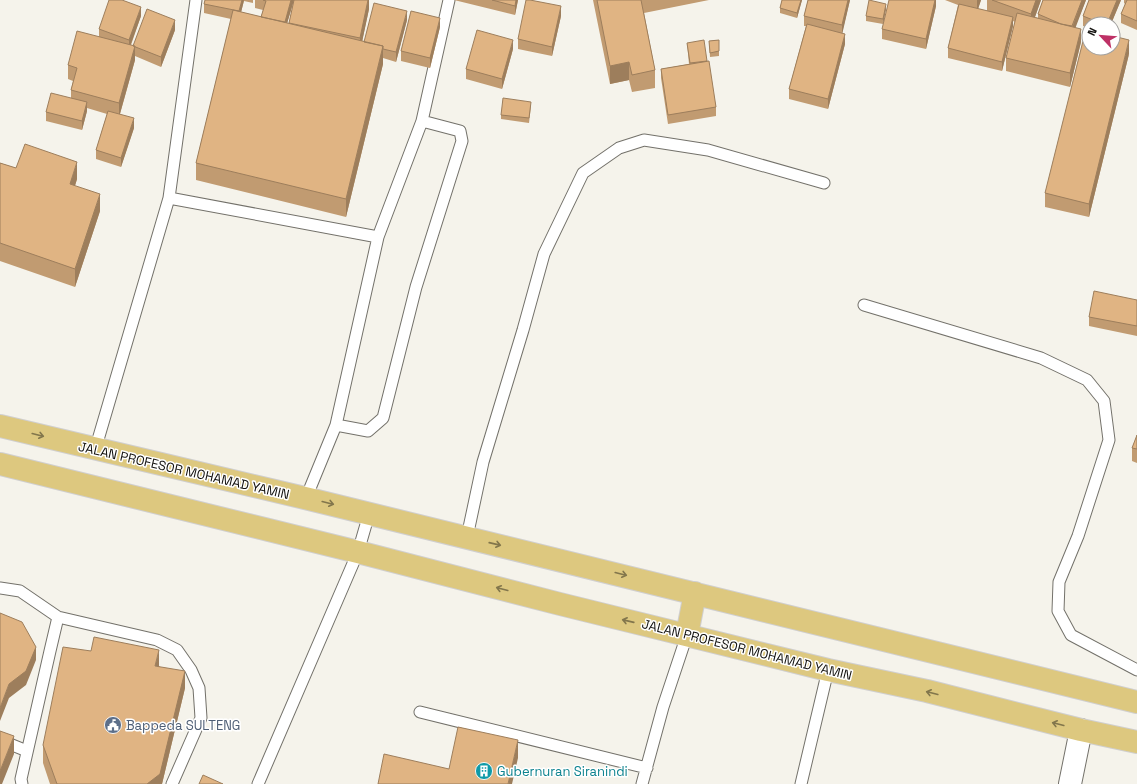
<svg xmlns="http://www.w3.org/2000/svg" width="1137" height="784" font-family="'Space Grotesk',sans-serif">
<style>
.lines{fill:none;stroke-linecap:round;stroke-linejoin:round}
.lane-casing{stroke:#73716a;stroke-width:13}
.street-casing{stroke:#73716a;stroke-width:24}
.primary-casing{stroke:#d0cfcf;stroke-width:24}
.lane{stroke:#fff;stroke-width:11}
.street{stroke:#fff;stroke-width:22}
.primary{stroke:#ddc87f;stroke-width:22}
.wall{fill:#c19b71}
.shaded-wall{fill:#9d7e5c}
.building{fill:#e0b483;stroke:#9d7e5c}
.oneway{stroke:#82764c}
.labels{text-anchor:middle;stroke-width:3;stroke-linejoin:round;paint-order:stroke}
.street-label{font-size:13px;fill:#12110e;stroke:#fff}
.service-label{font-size:13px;fill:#4e5e75;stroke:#fff;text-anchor:start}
.culture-label{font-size:13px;fill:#0d838f;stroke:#fff;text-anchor:start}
</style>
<rect width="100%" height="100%" fill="#f5f3eb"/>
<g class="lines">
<g class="lane-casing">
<path id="lane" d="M196,0l-27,198 209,39
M864,305l177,53 46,22 17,21 5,39 -31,96 -19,46 -1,29 13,24 66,35
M336,425l32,6 15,-13 33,-131 46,-146 -2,-10 -38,-10
M95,450l74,-252
M306,498l30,-73 42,-188 44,-116 27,-121
M467,537l16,-75 40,-132 21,-76 39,-81 36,-25 25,-8 64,10 116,33
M0,588l20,3 38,26 -8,34 -29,128 1,5
M58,617l99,23 20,10 14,20 8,18 2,30 -29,66
M420,712l227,56
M0,740l27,11
M258,784l100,-232 11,-38
M642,784l21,-77 24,-72
M801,784l27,-114"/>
</g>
<g class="street-casing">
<path id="street" d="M1070,784l11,-54"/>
</g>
<g class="primary-casing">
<path id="primary" d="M0,426c103,25 206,48 309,73 276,67 552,134 828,203
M0,464l358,88 202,52 268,66 99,21 154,39 56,12
M687,635l8,-42"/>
</g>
<use href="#lane" class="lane"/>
<use href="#street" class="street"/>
<use href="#primary" class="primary"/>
</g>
<path class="wall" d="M205,0h48v3l-9,-2 -3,11 20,5 2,-7 -8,-2v-8h39l-7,23 2,1 5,-24h75v9l-7,32 2,1 43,-22 -11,42 -13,-4v6l-37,153 -150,-37v-17l35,-144 -27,-6v-9z
M454,0h64l-3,15z
M593,0h116l-65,13 11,57v18l-23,4 -3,-12 -19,4z
M782,0h20l-5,18 -17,-5v-5z
M808,0h42l-8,33 3,11 -17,65 -39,-10v-10l17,-63h-2v-10z
M936,0v6l-10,43 -44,-10v-10z
M945,0h36l-3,9 9,2v-11h54l-6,17 3,1v-4l5,-14h43l-11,27 6,15 -11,45 -64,-16v-13l9,-36 -2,-1v5l-11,45 -54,-13v-10l10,-43z
M1089,0h32l-10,24h-22v4l-6,-2v-10z
M1124,0h13v30l-16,-7v-9l4,-10 -1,-1z
M886,9l-3,15 -17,-3v-5z
M141,16l-10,29 2,1 42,-16 -14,37 -26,-11v4l-15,54 14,14 -13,39 -25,-8v-9l11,-36 -20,-6v3l-5,19 -36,-9v-9l25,-14v-8l2,-9 -5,-2v-14l31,-28v-8z
M561,16l-9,40 -34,-7v-10z
M440,27l-10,41 -29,-7v-10z
M719,40v16l-9,1 -1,-16z
M687,43l20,18 9,46v9l-48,8 -7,-46v-9l28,-5z
M513,49l-11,40 -36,-10v-10z
M1129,54l-40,163 -44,-10v-14z
M531,106l-2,17 -28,-4v-4z
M0,163l16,5 61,11 -2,7 25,25 -25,76 -75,-26z
M1137,300v36l-48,-10v-9z
M1137,435v28l-5,-2v-13z
M159,666l26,22 -23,96h-112l-7,-21v-18z"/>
<path class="shaded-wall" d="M242,0h2l-5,21v-9z
M291,0h3l-10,34v-9z
M368,0h1v9l-9,43v-14z
M516,0h2l-3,15v-9z
M801,0h1l-5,18v-5z
M848,0h2l-8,35v-10z
M935,0h1v6l-10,43v-10z
M977,0h4l-4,12z
M1036,0h5l-10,28v-14z
M1082,0h4l-14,37v-9z
M1117,0h4l-10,24h-4z
M886,4v5l-3,15v-5z
M561,6v10l-9,40v-9z
M141,7v9l-12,33v-9z
M407,11v9l-11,42v-10z
M1013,17v9l-11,45v-9z
M440,18v9l-10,41v-10z
M175,20v10l-14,37v-10z
M1081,29v13l-11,45v-14z
M845,34v10l-17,65v-10z
M513,40v9l-11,40v-10z
M1129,40v14l-40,163v-13z
M135,46v14l-16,57v-14z
M383,46v18l-37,153v-18z
M629,62v18l-19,4v-18z
M87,102v9l-5,19v-9z
M134,118v10l-13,39v-9z
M77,162v17l-7,22v-17z
M100,194v17l-25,76v-18z
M36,647v13l-10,25 -17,13 -9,23v-13l9,-24z
M159,650v17l-4,-1z
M185,671v17l-23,96h-15z
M14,736v18l-12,30h-2v-13z
M518,740v18l-6,26h-4z"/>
<path class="building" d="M109,0h13l19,7 -12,33 -30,-11z
M205,0h37l-3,11 -35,-7z
M263,0h28l-6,22 -24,-5 5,-16z
M294,0h74l-8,38 -71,-15z
M492,0h24l-1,6z
M526,0h4l31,6 -9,41 -34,-8z
M597,0h44l14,70 -23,5 -3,-13 -19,4z
M782,0h19l-4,13 -17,-5z
M808,0h40l-6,25 -38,-9z
M869,0l17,4 -3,15 -17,-3z
M889,0h46l-9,39 -44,-10z
M992,0h44l-5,14z
M1043,0h39l-10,26 -11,-2 -23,-10z
M1089,0h28l-10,24h-4l-20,-8z
M1127,0h10v21l-16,-7z
M374,3l33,8 -11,41 -13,-3v-3l-19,-4z
M959,4l54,13 -11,45 -54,-14z
M147,9l28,11 -14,37 -28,-11z
M233,10l150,36 -37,153 -150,-36z
M411,11l29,7 -10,40 -29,-7z
M1017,13l64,16 -11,44 -64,-15z
M807,24l38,10 -17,65 -39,-10z
M1086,29l3,1v18h24v-12l16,4 -40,164 -44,-11z
M477,30l36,10 -11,39 -36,-10z
M77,31l58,15 -16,57 -48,-13 6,-22 -9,-3z
M704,40l3,21 -17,2 -3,-20z
M719,40v11l-9,2 -1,-12z
M709,61l7,46 -48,8 -7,-46z
M51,93l36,9 -5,19 -36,-9z
M503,98l28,4 -2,16 -28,-3z
M108,111l26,7 -13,40 -25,-8z
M25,144l52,18 -7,22 30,10 -25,75 -75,-26v-80l16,5z
M1094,291l43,9v26l-48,-9z
M1137,435v14l-5,-1z
M0,613l22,9 14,25 -10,24 -17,13 -9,24z
M94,637l65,13 -4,16 30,5 -25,103 -13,10h-90l-14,-39 20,-98 28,4z
M458,727l60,13 -10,44h-130l6,-30 65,15z
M0,731l14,5 -14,35z
M203,775l20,9h-24z"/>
<defs><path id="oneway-shaft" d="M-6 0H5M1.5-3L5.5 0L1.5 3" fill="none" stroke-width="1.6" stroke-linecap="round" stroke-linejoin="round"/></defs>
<g class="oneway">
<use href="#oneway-shaft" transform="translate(38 435) rotate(14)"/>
<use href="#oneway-shaft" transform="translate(328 503) rotate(14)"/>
<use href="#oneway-shaft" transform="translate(495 544) rotate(13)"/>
<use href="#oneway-shaft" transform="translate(621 574) rotate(14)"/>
<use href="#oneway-shaft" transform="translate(502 589) rotate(-165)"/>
<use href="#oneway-shaft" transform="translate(628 621) rotate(-167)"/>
<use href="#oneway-shaft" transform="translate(932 693) rotate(-166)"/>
<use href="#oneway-shaft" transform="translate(1058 724) rotate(-166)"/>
</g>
<defs>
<g id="civic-disc" transform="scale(0.9)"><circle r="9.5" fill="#5c6f8a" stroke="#fff"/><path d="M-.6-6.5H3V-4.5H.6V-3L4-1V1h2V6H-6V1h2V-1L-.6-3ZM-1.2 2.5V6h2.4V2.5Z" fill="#fff"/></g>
<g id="building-disc" transform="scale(0.9)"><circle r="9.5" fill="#0f9aa8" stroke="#fff"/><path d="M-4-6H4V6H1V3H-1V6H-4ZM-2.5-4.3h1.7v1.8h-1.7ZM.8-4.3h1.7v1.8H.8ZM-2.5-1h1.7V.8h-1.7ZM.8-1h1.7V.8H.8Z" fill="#fff"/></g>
</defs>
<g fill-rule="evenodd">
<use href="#civic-disc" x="113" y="725"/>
<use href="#building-disc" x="484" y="771"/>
</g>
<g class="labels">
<g class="street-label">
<text transform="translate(184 470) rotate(13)" y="5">JALAN PROFESOR MOHAMAD YAMIN</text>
<text transform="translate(747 649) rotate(14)" y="5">JALAN PROFESOR MOHAMAD YAMIN</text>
</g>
<g class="service-label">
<text x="126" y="730">Bappeda SULTENG</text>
</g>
<g class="culture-label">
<text x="497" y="776">Gubernuran Siranindi</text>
</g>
</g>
<g transform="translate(1101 36) rotate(296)"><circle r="19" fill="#ffffff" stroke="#a0a09f"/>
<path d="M0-3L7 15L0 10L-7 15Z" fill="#be3166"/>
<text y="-6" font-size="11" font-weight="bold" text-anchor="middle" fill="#12110e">N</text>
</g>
</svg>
